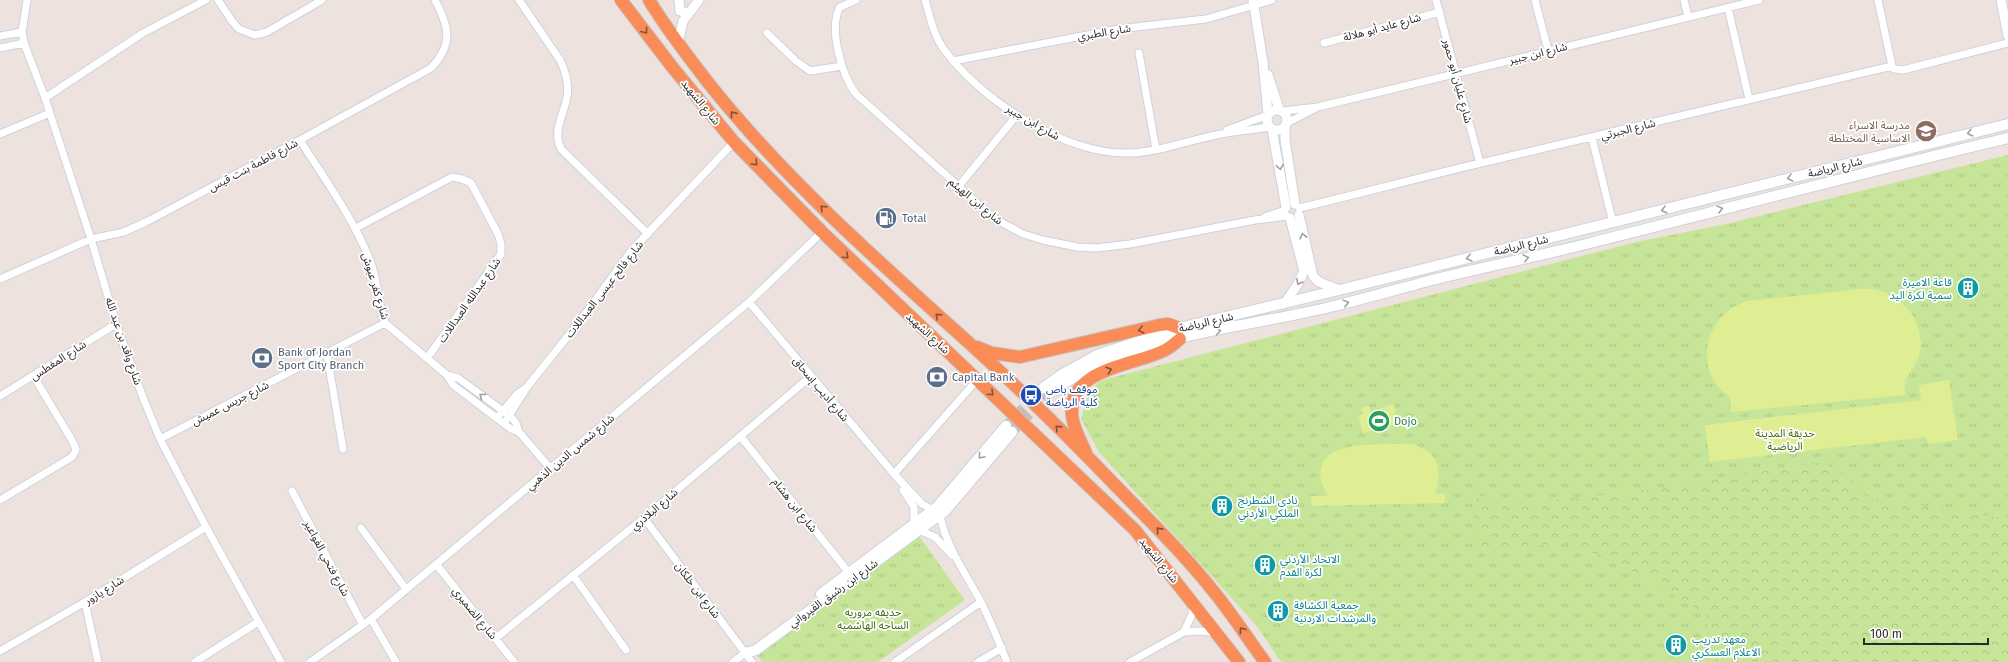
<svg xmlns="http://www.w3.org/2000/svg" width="2008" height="662" font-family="'Fira Sans','Noto Sans Arabic',sans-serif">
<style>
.grass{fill:url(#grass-tufts)}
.forest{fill:url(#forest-crowns)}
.pitch{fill:#dfed93}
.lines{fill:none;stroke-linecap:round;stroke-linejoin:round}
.secondary-tunnel{stroke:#c6bdb9;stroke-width:10;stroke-dasharray:10 5;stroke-linecap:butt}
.minor-casing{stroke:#cbd3dd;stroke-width:9}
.tertiary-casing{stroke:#cbd3dd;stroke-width:11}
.secondary-casing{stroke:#cbd3dd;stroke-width:12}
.trunk-casing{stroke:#c4c4c4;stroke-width:14}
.minor{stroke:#fff;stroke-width:7}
.tertiary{stroke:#fff;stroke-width:9}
.secondary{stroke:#fff;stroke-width:10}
.trunk{stroke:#fa8c58;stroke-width:12}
.oneway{stroke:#7e523d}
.oneway2{stroke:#a0a0a0}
.labels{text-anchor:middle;stroke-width:3.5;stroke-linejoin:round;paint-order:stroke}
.street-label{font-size:11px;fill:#2b2b2b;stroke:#fff}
.education-label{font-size:11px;fill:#785e54;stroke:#fff;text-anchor:end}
.service-label{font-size:11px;fill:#4e5e75;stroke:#fff;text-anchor:start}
.culture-label{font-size:11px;fill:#0d838f;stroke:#fff;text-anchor:start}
.transit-label{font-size:11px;fill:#164399;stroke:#fff;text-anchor:start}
.leisure-label{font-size:11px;fill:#27864d;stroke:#fff;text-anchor:start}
.park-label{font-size:11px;fill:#406b18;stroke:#fff}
</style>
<defs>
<pattern id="grass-tufts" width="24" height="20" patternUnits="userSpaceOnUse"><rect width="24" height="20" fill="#c7e598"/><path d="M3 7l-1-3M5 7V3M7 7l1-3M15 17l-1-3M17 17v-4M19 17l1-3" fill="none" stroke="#abc583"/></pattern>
<pattern id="forest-crowns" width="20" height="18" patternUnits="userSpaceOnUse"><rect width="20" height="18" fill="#c7e598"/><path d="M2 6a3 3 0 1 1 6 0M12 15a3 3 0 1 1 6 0" fill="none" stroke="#abc583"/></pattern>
</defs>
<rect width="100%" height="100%" fill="#ede2dd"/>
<path class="grass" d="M2008,155v507h-727l-25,-37 -157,-173 -18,-33 6,-21 12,-17 537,-139 90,-18z
M919,536l46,64 -87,62h-116l-6,-9z"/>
<path class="forest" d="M1821,462l29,14 18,23 52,6 88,14v143h-292l-8,-24 -2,-24 -29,-16 -32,-21 -44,-21 -36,-13 -84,11 -8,-44 5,-15 29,10 133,-14z"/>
<path class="pitch" d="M1860,289c35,-3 66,28 60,63 -2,11 -9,18 -14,27 -2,4 -1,11 0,16l-175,17 -1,-15c-39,-25 -25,-84 17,-96z
M1949,380l9,60 -30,4 -2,-7 -216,25 -5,-37 216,-25 -2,-15z
M1394,404l4,20 -35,9 -5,-18 5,-1 -1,-6 7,-2 2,10h-2l1,2 13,-3 -2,-7z
M1412,444c27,8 31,25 23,49l10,1v9l-133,3 -1,-10h17c-6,-9 -9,-17 -7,-28 6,-30 68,-23 91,-24z"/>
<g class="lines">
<path class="secondary-tunnel" d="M1006,426l37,-38
M1012,432l38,-39"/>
<g class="minor-casing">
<path id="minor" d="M27,0l-5,32 2,11 21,55 46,141 25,85 28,76 16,39 46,88 75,135
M218,0l14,21 7,8 16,6 12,-3 55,-32
M519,0l41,60c6,12 9,24 7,37 -3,18 -15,33 -6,52l87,85
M856,0l-16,7c-12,21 2,69 16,87l139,125 28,15 20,6 34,7 20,1 33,-4 125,-24 32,-4
M925,0c5,16 8,34 18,48 36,51 123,108 187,105 29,-1 57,-12 86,-18 17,-4 36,-5 54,-8
M1436,0l44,163
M1535,0l13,50
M1684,0l4,17
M1878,0l14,66
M1728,8l21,91
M767,33l29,28 14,10 32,-5
M0,36l22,-4
M1324,43l116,-31
M0,48l24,-5
M1139,53l17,97
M953,61l165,-32 88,-10 66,-19
M1892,66l2,3 9,1 105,-27
M45,98l98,-65 63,-33
M1283,111l35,-4 441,-107
M1287,123l29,-15
M1227,130l41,-15
M0,134l50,-21
M1592,138l21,85
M300,140c25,40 54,79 71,123 7,20 7,41 14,60l62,52 6,10 58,44 8,3
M958,187l59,-72
M1299,208c61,-14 121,-31 182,-45 137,-32 274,-65 411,-97
M1265,217l20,-7
M356,228l96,-51 10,2 9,4 27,51 3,10v10l-73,103
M0,279l91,-40 33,-7 24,-11 152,-81 131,-72c23,-24 18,-41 4,-68
M749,302l145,172 28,30 11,6
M327,354l16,95
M447,375l11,3 52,38 6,7 3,9 31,36
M0,396l116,-72
M497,418l20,-24 10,-7 53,-66 51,-70 103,-109
M507,419l19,-30
M741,437l108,136
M160,439l225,-116
M894,474l83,-94
M903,490l11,17v18
M292,491l71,134
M0,500l72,-43 4,-7 -3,-8 -39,-65
M940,515c6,32 26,59 41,87 10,20 18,40 26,60
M644,518l108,144
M361,528l45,61
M919,530l16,7 17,18
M436,564l78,98
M573,575l53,75
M85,602l13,60
M371,619l25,43
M1184,632l8,-18 2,-11
M496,638l148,-120 166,-141
M0,651l85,-49 121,-75
M195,662l63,-40
M310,662l61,-43 113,-95 265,-222 73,-70
M733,662l12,-9
M895,662l86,-60
M978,662l24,-14
M1130,662l54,-30 17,-1 16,2"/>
</g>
<g class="tertiary-casing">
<path id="tertiary" d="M679,0l1,11 8,2
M1253,0l10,62 5,52
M2001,0l7,36
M678,43l5,-22 16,-21
M1268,75l11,34
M1267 120a10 10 0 1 1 20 0a10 10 0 1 1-20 0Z
M1285,126v14l10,64
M1272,129l14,78
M1299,215l14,61 6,6 20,8
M1284,304l14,-20 6,-13 -14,-53"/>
</g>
<g class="secondary-casing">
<path id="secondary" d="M1043,388l18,-13 36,-20 82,-27 160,-38 669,-166
M1050,393c81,-60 189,-63 284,-87 36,-9 71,-19 106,-28 49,-12 98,-22 146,-34 141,-35 281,-73 422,-106
M821,594l116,-87 69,-81
M745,653l11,-3 189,-139 67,-79"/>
</g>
<g class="trunk-casing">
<path id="trunk" d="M621,0l52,68 61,74 88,90 313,298 104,132
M649,0c18,30 40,58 61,85 76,95 168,176 258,257 51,46 100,94 147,143 34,35 69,69 99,107 18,22 34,47 51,70
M977,347l15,6 28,4 140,-32 8,-1 11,4
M1086,453c-5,-12 -13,-25 -14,-38 -4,-48 63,-49 93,-65 6,-3 11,-8 15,-11"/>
</g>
<use href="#minor" class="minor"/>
<use href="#tertiary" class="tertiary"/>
<use href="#secondary" class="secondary"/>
<use href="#trunk" class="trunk"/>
</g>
<defs><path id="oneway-chevron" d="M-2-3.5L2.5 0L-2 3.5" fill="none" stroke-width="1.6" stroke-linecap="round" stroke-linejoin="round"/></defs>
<g class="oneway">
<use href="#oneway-chevron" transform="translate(645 31) rotate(52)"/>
<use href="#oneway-chevron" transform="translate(733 114) rotate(-129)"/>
<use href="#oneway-chevron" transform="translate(755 163) rotate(46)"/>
<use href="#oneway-chevron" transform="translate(823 208) rotate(-136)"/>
<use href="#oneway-chevron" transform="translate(846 256) rotate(43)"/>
<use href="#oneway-chevron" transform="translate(938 316) rotate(-138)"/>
<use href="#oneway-chevron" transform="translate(1141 330) rotate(166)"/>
<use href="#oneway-chevron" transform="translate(1109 370) rotate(-19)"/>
<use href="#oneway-chevron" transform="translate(991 393) rotate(43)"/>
<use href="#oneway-chevron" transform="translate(1058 428) rotate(-136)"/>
<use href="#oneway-chevron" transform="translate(1159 530) rotate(-132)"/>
<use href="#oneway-chevron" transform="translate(1242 630) rotate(-126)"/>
</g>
<g class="oneway2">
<use href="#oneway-chevron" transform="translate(1970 133) rotate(166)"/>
<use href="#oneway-chevron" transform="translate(1280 167) rotate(81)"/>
<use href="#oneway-chevron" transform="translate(1790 178) rotate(166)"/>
<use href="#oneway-chevron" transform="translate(1720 209) rotate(-15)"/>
<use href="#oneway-chevron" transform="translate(1664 210) rotate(166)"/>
<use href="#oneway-chevron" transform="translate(1303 236) rotate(-102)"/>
<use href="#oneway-chevron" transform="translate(1469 258) rotate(166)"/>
<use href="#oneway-chevron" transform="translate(1526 258) rotate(-13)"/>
<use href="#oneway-chevron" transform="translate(1299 282) rotate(119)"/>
<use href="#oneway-chevron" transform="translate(1346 303) rotate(-15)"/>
<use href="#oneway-chevron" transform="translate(1218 331) rotate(-12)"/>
<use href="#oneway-chevron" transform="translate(482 396) rotate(-144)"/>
<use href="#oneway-chevron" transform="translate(981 456) rotate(130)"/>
</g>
<defs>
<g id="school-disc" transform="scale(1.15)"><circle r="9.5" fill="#8d6e63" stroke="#fff"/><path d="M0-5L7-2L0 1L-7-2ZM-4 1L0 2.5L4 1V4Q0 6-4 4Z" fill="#fff"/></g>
<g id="fuel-disc" transform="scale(1.15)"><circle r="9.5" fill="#5c6f8a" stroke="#fff"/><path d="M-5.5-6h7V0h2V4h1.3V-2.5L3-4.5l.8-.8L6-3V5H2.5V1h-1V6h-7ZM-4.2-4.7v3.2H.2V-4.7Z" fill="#fff"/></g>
<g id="building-disc" transform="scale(1.15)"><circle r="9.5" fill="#0f9aa8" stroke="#fff"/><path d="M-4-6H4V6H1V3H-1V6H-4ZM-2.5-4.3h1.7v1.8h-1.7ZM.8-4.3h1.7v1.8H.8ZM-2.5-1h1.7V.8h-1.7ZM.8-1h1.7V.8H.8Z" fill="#fff"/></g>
<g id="bank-disc" transform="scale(1.15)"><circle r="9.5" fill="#5c6f8a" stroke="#fff"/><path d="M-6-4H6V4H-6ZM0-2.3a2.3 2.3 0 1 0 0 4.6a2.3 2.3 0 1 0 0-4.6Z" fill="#fff"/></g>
<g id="bus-disc" transform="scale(1.15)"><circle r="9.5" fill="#1a4fb4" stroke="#fff"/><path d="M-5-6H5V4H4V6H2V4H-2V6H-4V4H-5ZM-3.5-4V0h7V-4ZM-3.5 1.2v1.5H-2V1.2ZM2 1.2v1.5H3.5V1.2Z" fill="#fff"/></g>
<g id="stadium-disc" transform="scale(1.15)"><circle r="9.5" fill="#2e9e5b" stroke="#fff"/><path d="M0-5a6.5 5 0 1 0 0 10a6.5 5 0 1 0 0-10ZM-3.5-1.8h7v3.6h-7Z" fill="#fff"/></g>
</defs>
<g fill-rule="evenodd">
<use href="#school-disc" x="1926" y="131"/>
<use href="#fuel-disc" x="886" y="218"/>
<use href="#building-disc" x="1968" y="288"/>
<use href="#bank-disc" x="262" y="358"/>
<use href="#bank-disc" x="937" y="377"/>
<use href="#bus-disc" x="1031" y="395"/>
<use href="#stadium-disc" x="1379" y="421"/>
<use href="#building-disc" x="1222" y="506"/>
<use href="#building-disc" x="1265" y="565"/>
<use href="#building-disc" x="1278" y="611"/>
<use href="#building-disc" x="1676" y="645"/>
</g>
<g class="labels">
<g class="street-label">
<text transform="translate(1382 27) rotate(-15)" y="4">شارع عايد أبو هلالة</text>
<text transform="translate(1104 32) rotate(-9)" y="4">شارع الطبري</text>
<text transform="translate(1538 53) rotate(-14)" y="4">شارع ابن جبير</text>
<text transform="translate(1458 81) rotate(75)" y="4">شارع عليان أبو حمور</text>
<text transform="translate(701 102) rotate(51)" y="4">شارع الشهيد</text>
<text transform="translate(1033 122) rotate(30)" y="4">شارع ابن جبير</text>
<text transform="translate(1628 129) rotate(-14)" y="4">شارع الجبرتي</text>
<text transform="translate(253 165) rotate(-28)" y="4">شارع فاطمة بنت قيس</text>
<text transform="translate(1835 167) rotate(-14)" y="4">شارع الرياضة</text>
<text transform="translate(976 201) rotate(40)" y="4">شارع ابن الهيثم</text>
<text transform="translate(1521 245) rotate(-14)" y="4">شارع الرياضة</text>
<text transform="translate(376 286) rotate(73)" y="4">شارع كفر عبوش</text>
<text transform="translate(604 289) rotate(-52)" y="4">شارع فالح عيسى العبداللات</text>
<text transform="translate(469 300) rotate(-55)" y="4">شارع عبدالله العبداللات</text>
<text transform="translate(1206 322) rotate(-13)" y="4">شارع الرياضة</text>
<text transform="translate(928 333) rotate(43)" y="4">شارع الشهيد</text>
<text transform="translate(124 341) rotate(71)" y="4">شارع واقد بن عبد الله</text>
<text transform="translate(58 360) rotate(-33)" y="4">شارع المغطس</text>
<text transform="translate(821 389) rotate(50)" y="4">شارع أديب إسحاق</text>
<text transform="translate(230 403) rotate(-27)" y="4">شارع جريس عميش</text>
<text transform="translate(570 452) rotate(-40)" y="4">شارع شمس الدين الذهبي</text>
<text transform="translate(795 505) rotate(52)" y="4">شارع ابن هشام</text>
<text transform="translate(654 509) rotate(-40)" y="4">شارع البلاذري</text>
<text transform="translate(327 558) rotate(62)" y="4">شارع فتحي الفواعير</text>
<text transform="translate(1159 560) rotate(51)" y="4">شارع الشهيد</text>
<text transform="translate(104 590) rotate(-32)" y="4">شارع يازور</text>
<text transform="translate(698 590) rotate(53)" y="4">شارع ابن خلكان</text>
<text transform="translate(833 593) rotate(-36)" y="4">شارع ابن رشيق القيرواني</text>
<text transform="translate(475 613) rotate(51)" y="4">شارع الضميري</text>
</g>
<g class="education-label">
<text x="1910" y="129">مدرسة الاسراء<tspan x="1910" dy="13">الاساسية المختلطة</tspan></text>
</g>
<g class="service-label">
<text x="902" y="222">Total</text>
<text x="278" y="356">Bank of Jordan<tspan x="278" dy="13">Sport City Branch</tspan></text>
<text x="952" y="381">Capital Bank</text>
</g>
<g class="culture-label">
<text x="1952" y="286" text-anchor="end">قاعة الاميرة<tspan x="1952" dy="13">سمية لكرة اليد</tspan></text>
<text x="1238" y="504">نادي الشطرنج<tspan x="1238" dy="13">الملكي الأردني</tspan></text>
<text x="1280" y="563">الاتحاد الأردني<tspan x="1280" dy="13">لكرة القدم</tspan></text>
<text x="1294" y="609">جمعية الكشافة<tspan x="1294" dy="13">والمرشدات الاردنية</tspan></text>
<text x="1692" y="643">معهد تدريب<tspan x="1692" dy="13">الاعلام العسكري</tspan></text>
</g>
<g class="transit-label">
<text x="1046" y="393">موقف باص<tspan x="1046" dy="13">كلية الرياضة</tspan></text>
</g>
<g class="leisure-label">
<text x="1394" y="425">Dojo</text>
</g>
<g class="park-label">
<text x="1785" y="437">حديقة المدينة<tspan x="1785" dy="13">الرياضية</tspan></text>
<text x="873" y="616">حديقه مروريه<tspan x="873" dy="13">الساحه الهاشميه</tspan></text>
</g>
</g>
<path d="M1864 638v6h124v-6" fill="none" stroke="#2b2b2b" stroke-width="2"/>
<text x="1870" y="638" font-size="12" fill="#2b2b2b" stroke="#ffffff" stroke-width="3" paint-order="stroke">100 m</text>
</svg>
